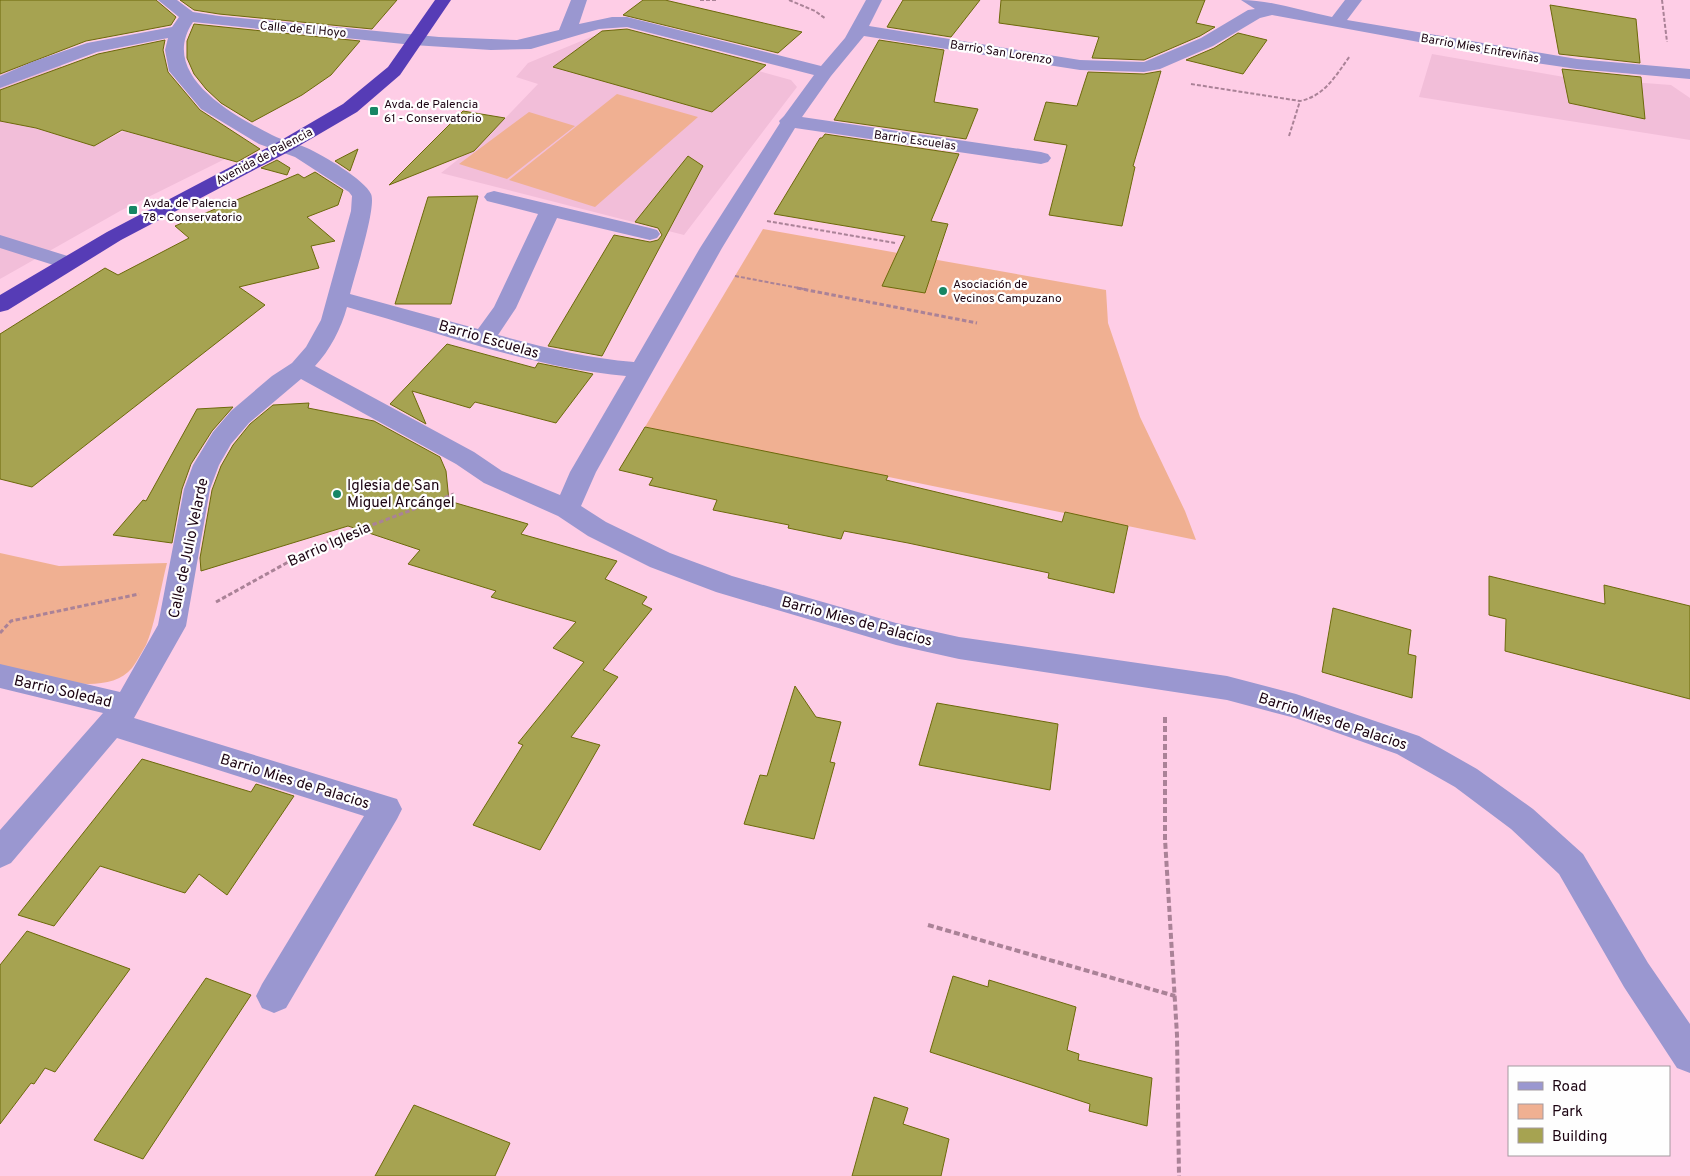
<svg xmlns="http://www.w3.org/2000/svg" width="1690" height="1176" font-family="Overpass,sans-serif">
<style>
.built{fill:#f2bed9}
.green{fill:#f0b092}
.building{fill:#a6a351;stroke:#6d690b}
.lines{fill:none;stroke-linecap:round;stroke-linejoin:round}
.path-far2{stroke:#aa8297;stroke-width:2;stroke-dasharray:4 2;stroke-linecap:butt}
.path-far1{stroke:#aa8297;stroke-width:3;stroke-dasharray:4.5 2.5;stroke-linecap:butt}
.path{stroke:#aa8297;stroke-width:4;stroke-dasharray:6 3;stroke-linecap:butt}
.minor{fill:#9a97d0;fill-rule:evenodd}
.highway{fill:#563cb6;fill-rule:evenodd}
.poi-dot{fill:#168664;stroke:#fefefe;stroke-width:2}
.labels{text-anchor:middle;stroke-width:4.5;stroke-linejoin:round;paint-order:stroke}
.far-street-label{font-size:12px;fill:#1b0311;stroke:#fefefe}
.far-poi-label{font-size:12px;fill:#1b0311;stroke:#fefefe;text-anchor:start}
.street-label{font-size:15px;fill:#1b0311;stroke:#fefefe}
.poi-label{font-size:15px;fill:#1b0311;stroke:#fefefe;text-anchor:start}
</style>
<rect width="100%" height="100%" fill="#fecde6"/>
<path class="built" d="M603,34l54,9 134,37 6,7 -113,148 -243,-62 49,-39 48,-50 -22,-7 12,-14 63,-26z
M1432,54l132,23 107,8 19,13v42l-271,-43z
M48,55l14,8 -8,36 -18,29 58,18 30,-15 101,28 -105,52 -120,68v-212z"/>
<path class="green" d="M617,94l81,23 -103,90 -86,-27z
M529,112l46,14 -68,53 -48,-15z
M763,229l343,61 2,33 32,94 45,94 11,29 -551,-113z
M0,553l59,13 108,-3c-6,23 -12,62 -21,82 -4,7 -9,16 -14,23 -26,32 -98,7 -132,0z"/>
<path class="building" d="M0,0h156l20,17 -5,8 -85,16 -86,33z
M180,0h217l-25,29 -153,-15 -25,-4z
M643,0h22l137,32 -24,21 -155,-38z
M903,0h77l-29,37 -64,-10z
M1001,0h204l-9,23 19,4 -15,9 -56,24 -52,-2 7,-21 -100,-14z
M1550,5l86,14 4,44 -81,-9z
M194,24l166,17 -29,34 -29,20 -50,27 -31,-19 -15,-14 -12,-15 -7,-16v-17z
M627,29l139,36 -54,47 -159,-45 49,-36z
M1238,33l29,7 -24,34 -57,-14 28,-12z
M165,40l-2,10 5,22 32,38 60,39 -23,13 -115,-32 -28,16 -58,-18 -36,-7v-31l98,-36z
M879,40l65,10 -10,52 44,7 -12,30 -132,-19z
M1562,69l79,8 4,42 -76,-16z
M1161,71l-28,95 2,1 -13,59 -73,-11 18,-70 -33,-5 12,-38 31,4 11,-34 56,2z
M463,111l42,7 -31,33 -85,34z
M825,134l134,20 -28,67 17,3 -23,69 -43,-7 23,-50 -131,-22 46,-76h2z
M358,149l-8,22 -15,-10z
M688,156l15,10 -101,190 -54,-10 66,-111 36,7 8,-2 4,-5 -4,-7 -23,-6z
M277,160l13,8 -3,7 -26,-7z
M315,172l28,18 -5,15 -31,12 28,24 -24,5 8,22 -80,19 26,18 -233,182 -32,-8v-145l105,-66 13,7 71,-37 -14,-12 123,-52 6,4z
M478,196l-27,108h-56l33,-107z
M447,344l88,24 3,-5 55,11 -37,49 -81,-21 -5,6 -58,-17 14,33 -36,-20z
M309,403l-1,5 66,13 66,36 6,14 3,30 79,23 -7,10 96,27 -12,18 42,18 -5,7 10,5 -49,61 15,7 -47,60 29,8 -60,105 -67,-25 50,-80 -5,-2 66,-81 -31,-14 23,-26 -85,-25 5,-6 -88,-27 12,-14 -72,-24 -147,45 -1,-13 12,-68 9,-24 12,-21 17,-21 23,-19z
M233,407l-21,24 -21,33 -9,25 -10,54 -59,-8 30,-35 3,1 51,-92z
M645,427l243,49 -2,4 176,42 3,-10 63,14 -14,67 -66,-15 1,-5 -141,-30 -64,-12 -3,8 -53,-11 1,-3 -76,-15 4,-10 -68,-15 4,-7 -34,-8z
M1489,576l116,28 -1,-19 86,21v93l-185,-48 1,-32 -17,-4z
M1333,608l78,22 -3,24 8,2 -4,42 -90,-26z
M795,686l21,31 25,5 -11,40 5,1 -21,76 -70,-15 16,-49 7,1z
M937,703l121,21 -8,66 -131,-25z
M142,759l109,33 5,-8 38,12 -67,99 -28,-21 -14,19 -85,-27 -46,60 -36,-11z
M27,931l103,38 -75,103 -10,-4 -11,16 -3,-1 -31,41v-159z
M953,976l35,11 1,-7 87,27 -9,43 12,4 -1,6 74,18 -5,48 -58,-15 1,-7 -160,-52z
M206,978l45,17 -108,164 -49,-19z
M874,1097l34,11 -5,16 46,15 -8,37h-89z
M414,1105l96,38 -15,33h-120z"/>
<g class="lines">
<path class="path-far2" d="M700,0h18
M789,0l26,11 11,8
M1662,0l5,42
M1191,84l109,17c25,-5 36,-26 50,-45
M1289,136l11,-35
M767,221l128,22
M735,276l69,13"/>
<path class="path-far1" d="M797,288l180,35
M216,602l103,-57 135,-51
M0,633l11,-12 128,-27"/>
<path class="path" d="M1165,717v122l12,196 2,141
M928,925l247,71"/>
<path class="minor" d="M158,0h19l16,12 26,4 220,21 78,3 42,-10 12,-30h16l-8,24 33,-7h15l194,49 24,-28 21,-38h16l-13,26 211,34 64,2 57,-24 47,-28 7,-1 -14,-9c30,0 61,11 91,17l13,-17h17l-15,20 230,39 113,10v10l-113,-10 -55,-8 -250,-46 -12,3 -47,28 -53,23 -16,3 -64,-2 -216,-34 -33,40 -29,41 239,35 7,2 3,4 -3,4 -7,2 -246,-36 -73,120 -126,224 -15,34 25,16 64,31 62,23 164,47 63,14 268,39 69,18 123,42 58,33 56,40 50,45 65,109 42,61v49l-13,-5 -53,-81 -65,-113 -48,-45 -56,-42 -58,-33 -102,-36 -68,-18 -268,-41 -63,-14 -180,-53 -66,-25 -62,-31 -30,-20 -74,-33 -28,-19 -155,-85 -52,44 -18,21 -12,21 -9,24 -24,137 -52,92 263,81 5,10 -5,10 -111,189 -12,5 -12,-5 -6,-12 6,-12 102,-168 -247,-78 -106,125 -11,5v-38l103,-117 -103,-25v-24l120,28 38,-67 26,-136 9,-24 20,-33 18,-21 41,-35 20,-13 14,-16 15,-27 30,-109 1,-15 -3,-4 -54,-35 -36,-13 -58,-35 -32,-38 -4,-21 3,-12 -71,14 -97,36v-12l32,-14 55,-19 85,-16 7,-10zM193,22l220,23 78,5 40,-1 68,-20 28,-2 187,48 -30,41 -5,5 1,2 -80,125 -66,114c-47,-4 -91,-15 -136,-27l18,-27 41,-90 93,22 7,-2 3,-4 -3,-4 -7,-2 -156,-37 -7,2 -3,4 3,4 51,13 -44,93 -16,22 -128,-35c4,-17 27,-87 21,-100 -6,-14 -48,-39 -64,-46 -11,-5 -24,-7 -35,-13 -40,-20 -114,-61 -79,-113zM347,307c89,25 187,61 279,69l-56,96 -10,23 -58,-24 -28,-19 -159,-86c15,-16 26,-37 32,-59z
M0,235l74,23 3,5 -3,5 -8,1 -66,-21z"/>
<path class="highway" d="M435,0h16l-51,75 -43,37 -65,38 -171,90 -113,70 -8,2v-17l107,-63 171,-90 65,-38 45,-37z"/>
</g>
<g class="poi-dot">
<rect x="369" y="106" width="10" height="10" rx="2.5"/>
<rect x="128" y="205" width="10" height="10" rx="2.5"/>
<circle cx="943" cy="291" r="5"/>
<circle cx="337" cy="494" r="5"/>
</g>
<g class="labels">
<g class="far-street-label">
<text transform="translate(303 29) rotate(5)" y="4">Calle de El Hoyo</text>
<text transform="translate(1480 48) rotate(10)" y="4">Barrio Mies Entreviñas</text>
<text transform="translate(1001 52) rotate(9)" y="4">Barrio San Lorenzo</text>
<text transform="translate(915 140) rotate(8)" y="4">Barrio Escuelas</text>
<text transform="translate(264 156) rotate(-28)" y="4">Avenida de Palencia</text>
</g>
<g class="far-poi-label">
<text x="384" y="108">Avda. de Palencia<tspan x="384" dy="14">61 - Conservatorio</tspan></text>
<text x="143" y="207">Avda. de Palencia<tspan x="143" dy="14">78 - Conservatorio</tspan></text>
<text x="953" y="288">Asociación de<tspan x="953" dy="14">Vecinos Campuzano</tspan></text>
</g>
<g class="street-label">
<text transform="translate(489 339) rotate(16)" y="5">Barrio Escuelas</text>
<text transform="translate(329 544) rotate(-24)" y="5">Barrio Iglesia</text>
<text transform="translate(188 548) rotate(-78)" y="5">Calle de Julio Velarde</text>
<text transform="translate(857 621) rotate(15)" y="5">Barrio Mies de Palacios</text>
<text transform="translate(63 691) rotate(13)" y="5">Barrio Soledad</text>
<text transform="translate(1333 721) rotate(18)" y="5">Barrio Mies de Palacios</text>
<text transform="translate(295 781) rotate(17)" y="5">Barrio Mies de Palacios</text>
</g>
<g class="poi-label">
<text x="347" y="490">Iglesia de San<tspan x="347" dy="17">Miguel Arcángel</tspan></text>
</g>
</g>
<rect x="1508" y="1066" width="162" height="90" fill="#fefefe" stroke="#a39a9f"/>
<rect x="1518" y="1082" width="25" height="8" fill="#9a97d0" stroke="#a39a9f"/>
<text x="1552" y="1091" font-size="15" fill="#1b0311">Road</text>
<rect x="1518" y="1104" width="25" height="15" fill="#f0b092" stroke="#a39a9f"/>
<text x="1552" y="1116" font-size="15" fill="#1b0311">Park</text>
<rect x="1518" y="1128" width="25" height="15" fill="#a6a351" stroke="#a39a9f"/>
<text x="1552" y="1141" font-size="15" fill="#1b0311">Building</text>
</svg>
